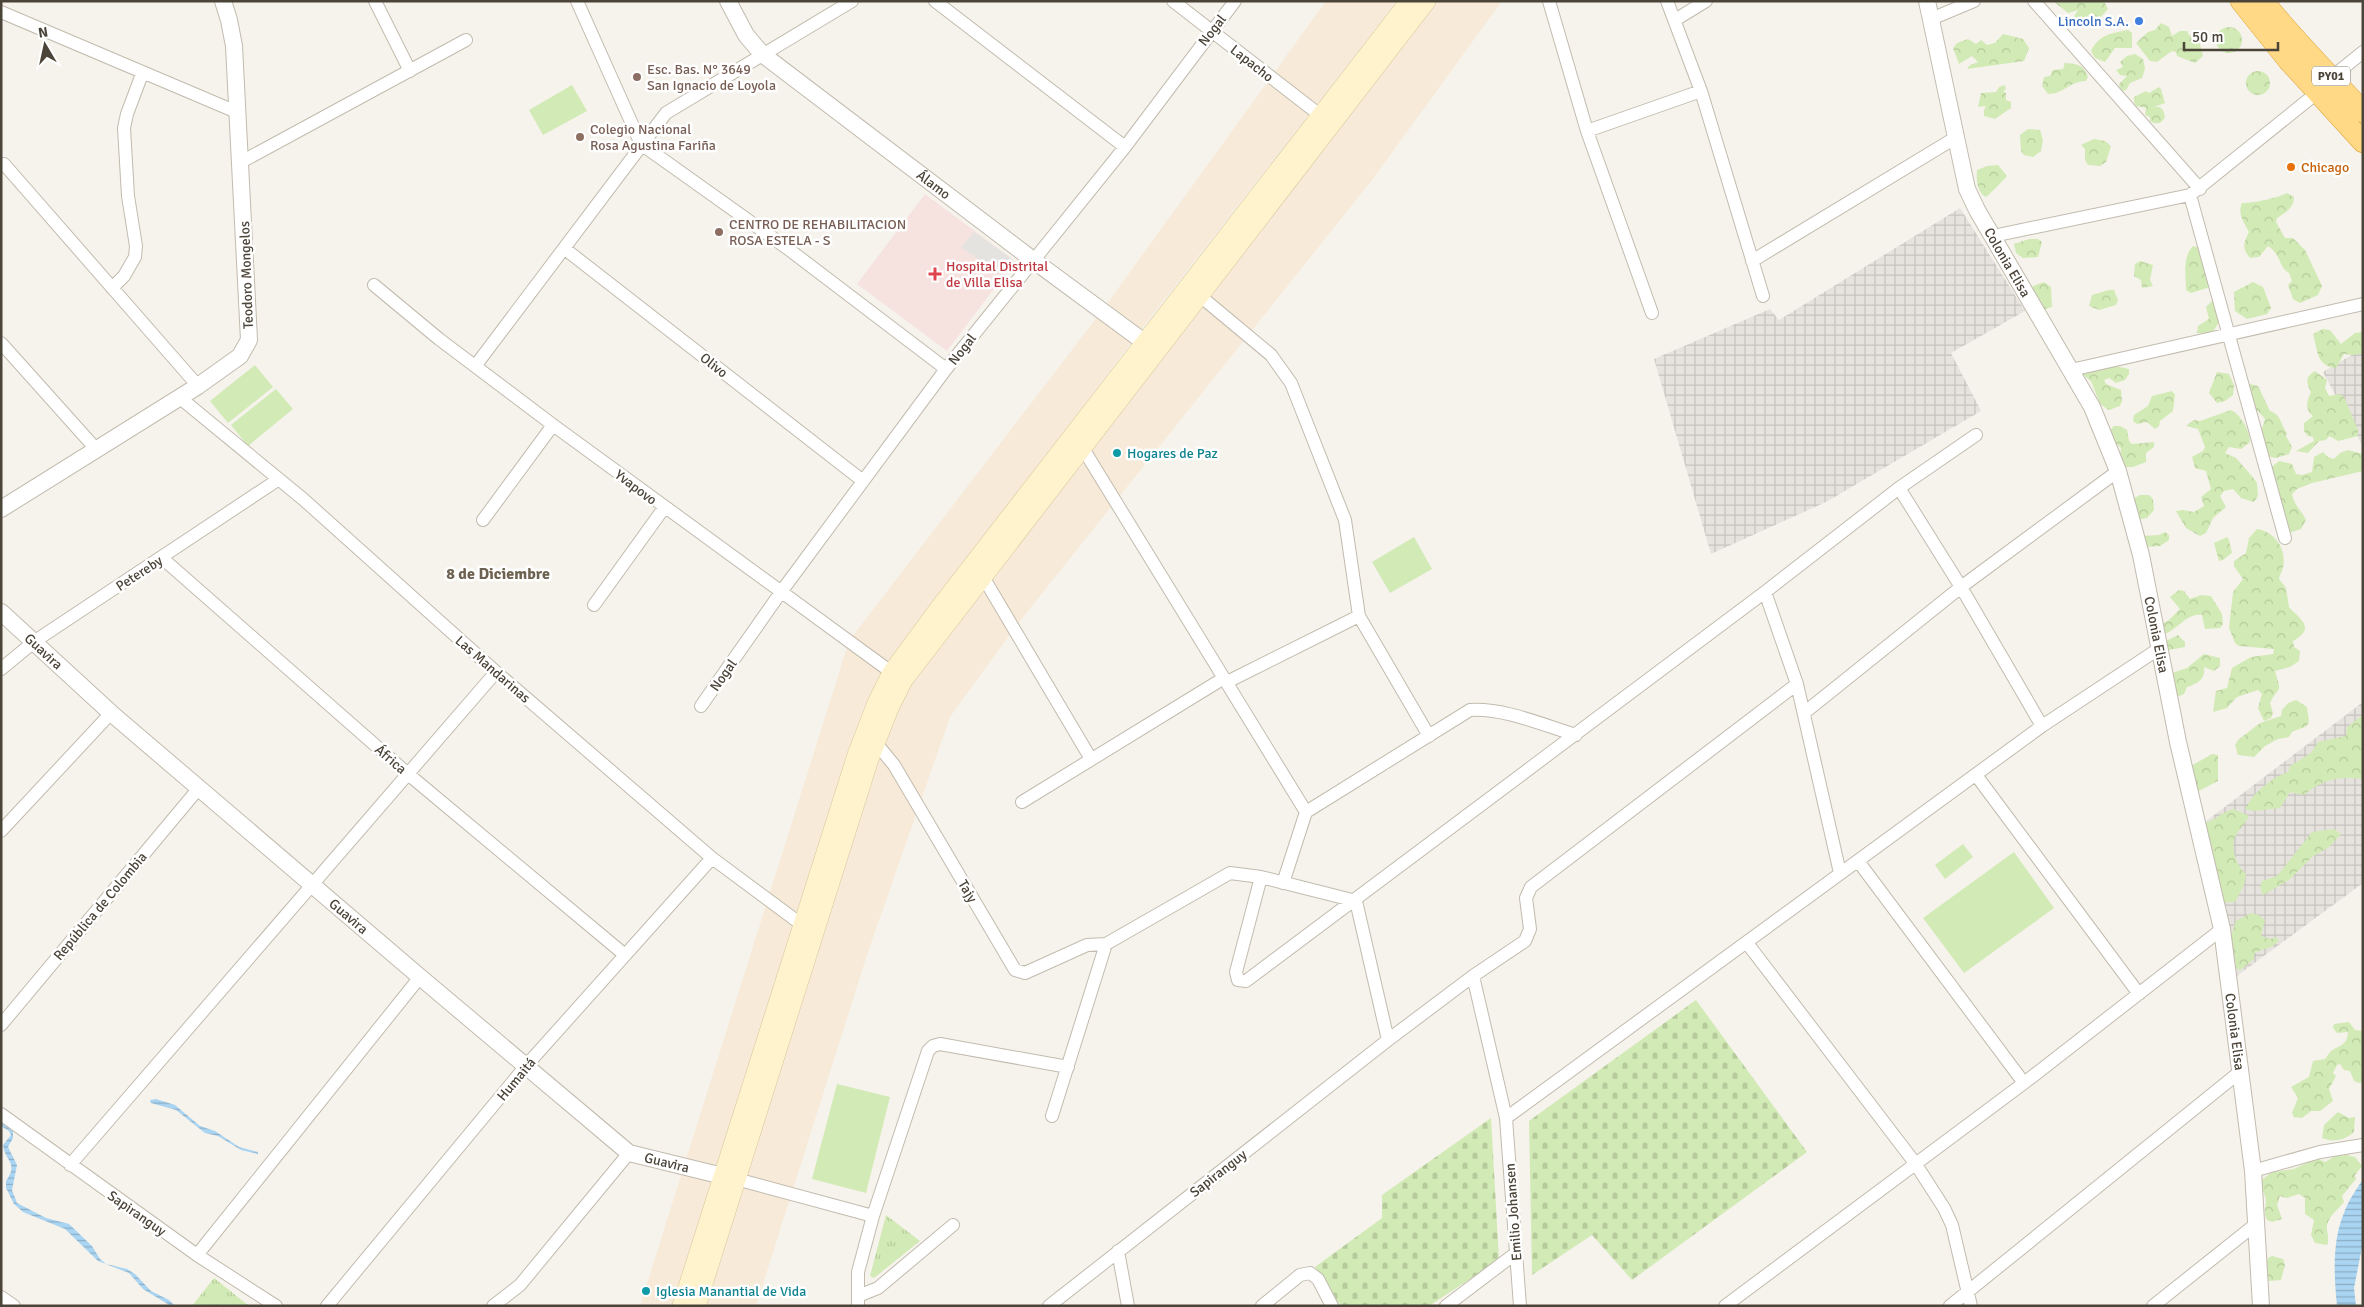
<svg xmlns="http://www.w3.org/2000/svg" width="2364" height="1307" font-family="Signika,sans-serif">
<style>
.commercial{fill:#f7ead8}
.industrial{fill:url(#industrial-grid)}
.medical{fill:#f6e3e0}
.grass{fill:url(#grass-tufts)}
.forest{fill:url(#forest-crowns)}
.cemetery{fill:url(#cemetery-stones)}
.pitch{fill:#d2eab5}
.parking{fill:#e5e3e0}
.water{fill:url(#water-rules)}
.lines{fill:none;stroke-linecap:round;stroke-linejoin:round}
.minor-casing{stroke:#c2bbae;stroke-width:14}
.tertiary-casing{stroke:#c2bbae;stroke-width:18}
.secondary-casing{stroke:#d6c79b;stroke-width:20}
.trunk-casing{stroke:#e0a43c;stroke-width:22}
.minor{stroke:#fff;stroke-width:12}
.tertiary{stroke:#fff;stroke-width:16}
.secondary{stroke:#fff3cd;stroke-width:19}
.trunk{stroke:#ffd985;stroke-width:21}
.shop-dot{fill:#3f7fe0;stroke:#fff;stroke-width:2}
.education-dot{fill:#8d6e63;stroke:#fff;stroke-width:2}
.food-dot{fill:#e8710a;stroke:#fff;stroke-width:2}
.health-dot{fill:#e0444e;stroke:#fff;stroke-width:2}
.culture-dot{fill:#0f9aa8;stroke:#fff;stroke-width:2}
.labels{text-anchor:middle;stroke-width:5;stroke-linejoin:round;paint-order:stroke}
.shield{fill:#fff;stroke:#817c74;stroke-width:1}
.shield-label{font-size:12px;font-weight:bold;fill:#4b4439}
.shop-label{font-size:14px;fill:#366cbe;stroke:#fff;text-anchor:end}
.street-label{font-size:14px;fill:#4b4439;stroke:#fff}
.education-label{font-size:14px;fill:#785e54;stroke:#fff;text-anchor:start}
.food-label{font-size:14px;fill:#c56008;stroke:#fff;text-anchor:start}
.health-label{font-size:14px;fill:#be3a42;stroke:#fff;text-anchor:start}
.culture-label{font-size:14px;fill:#0d838f;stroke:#fff;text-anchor:start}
.quarter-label{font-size:16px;font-weight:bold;fill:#6e6250;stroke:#fff}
</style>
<defs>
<pattern id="industrial-grid" width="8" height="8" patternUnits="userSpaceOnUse" patternTransform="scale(1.25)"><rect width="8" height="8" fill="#e6e2dd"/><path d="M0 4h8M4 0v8" fill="none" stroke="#c7c3be"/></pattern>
<pattern id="grass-tufts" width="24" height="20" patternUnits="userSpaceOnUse" patternTransform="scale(1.25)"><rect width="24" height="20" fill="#d2eab5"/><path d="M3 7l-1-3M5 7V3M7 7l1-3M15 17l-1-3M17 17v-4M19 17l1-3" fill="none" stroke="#b6ca9c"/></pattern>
<pattern id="forest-crowns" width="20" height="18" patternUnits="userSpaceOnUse" patternTransform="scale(1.25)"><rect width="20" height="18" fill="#d2eab5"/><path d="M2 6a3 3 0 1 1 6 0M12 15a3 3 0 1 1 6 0" fill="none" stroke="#b6ca9c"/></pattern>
<pattern id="cemetery-stones" width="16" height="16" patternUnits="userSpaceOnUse" patternTransform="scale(1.25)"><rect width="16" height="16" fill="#d2eab5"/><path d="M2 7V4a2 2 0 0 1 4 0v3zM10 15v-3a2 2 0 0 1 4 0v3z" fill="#b6ca9c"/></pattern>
<pattern id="water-rules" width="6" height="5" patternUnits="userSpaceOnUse" patternTransform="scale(1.25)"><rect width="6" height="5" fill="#a9d4f2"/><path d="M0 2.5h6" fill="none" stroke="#8caec5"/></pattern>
</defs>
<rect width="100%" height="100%" fill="#f6f3ec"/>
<path class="commercial" d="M1326,1h71l-261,335 -247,330 1,4 -212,636h-38l209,-665 252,-329z
M1433,1h69l-130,179 -356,446 -66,91 -83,238 -111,351h-54l191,-600z"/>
<path class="industrial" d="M1960,208l65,103 -74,42 30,58 -155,91 -115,52 -57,-195 116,-50 9,11z
M2363,348v99l-40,-75z
M2363,702v181l-129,95 -29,-156z"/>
<path class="medical" d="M925,194l90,67 -68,90 -90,-67z"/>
<path class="grass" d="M886,1215l34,26 -46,37 -4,-2z
M214,1278l35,28h-57z"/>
<path class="forest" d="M2053,1h51l4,8 -9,10 -24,6 -2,-7 5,-8 -10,3z
M2161,23l8,4 3,9 8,-5h7l2,4 10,5 4,16 -8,7 -18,-7 -1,-4 -4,-1 -15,11 -7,-1 -14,-18 12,-11 7,-2z
M2216 40a13 13 0 1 1 26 0a13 13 0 1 1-26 0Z
M2128,30l4,3v15h-17l-10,14 -10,-4 -4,-7c7,-16 21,-18 37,-21z
M2003,34l20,5 6,9 -5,13 -57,8 3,-4 8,-3 -6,-6 -13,8 -6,-16 4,-5 11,-4 8,5 5,-4 6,5 8,-2z
M2135,54l8,5 2,10 -3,9 -12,5 -3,6 -6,3 -2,-8 8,-8 -7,-1 -4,-5 7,-3 -3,-5 7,-6z
M2065,63c11,1 19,1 23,14l-2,4c-18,1 -22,13 -38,13l-6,-8 2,-9 6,-1 3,-6 10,-1z
M2246 83a12 12 0 1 1 24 0a12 12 0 1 1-24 0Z
M2005,85l1,4 -3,2 3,2v7l5,2v6l-16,11 -11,-3v-6l2,-4 -8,1 3,-14 15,-1 3,-5z
M2159,87l2,2 4,14 -11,4h6l3,3 2,7c-3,7 -9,8 -15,4v-4l-5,-2 1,-7 -10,-2 -2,-4v-5l12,-6 3,2z
M2028,129l12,1 3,10 -2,11 -8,6 -9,-2 -3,-4 -1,-16z
M2094,139l11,2 6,5 -5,16 -6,4 -12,-1 -3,-5v-11l-4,-4z
M1998,165l9,11c-3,4 -17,18 -21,21 -9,-4 -10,-18 -9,-27l10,-4z
M2287,193l7,4c0,11 -9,16 -17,21l-1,4 9,16h8l12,12 17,36 -4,9 -18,8 -7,-4 -5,-14 4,-4 -3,-8c-10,-5 -8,-19 -21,-27l-9,11 -9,1c-8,-10 -7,-14 -1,-26 -5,-10 -12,-18 -7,-29 11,0 36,-5 45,-10z
M2029,239h9l4,3 -4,15 -15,1 -7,-5 -2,-9z
M2193,246l7,2 10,39 -19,6 -5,-3c0,-14 -4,-33 7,-44z
M2140,261l13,4 -3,15 3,6 -11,2 -1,-8 -7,-4 1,-12z
M2044,282l7,5 1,20 -10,3 -11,-19 2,-5z
M2253,282l10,5 8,21 -4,6 -20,5 -12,-8 -1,-19z
M2109,290h5l4,10 -2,5 -17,5 -10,-4 3,-11z
M2214,299l6,22 -9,13 -14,-1 1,-7 11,-7 -3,-12z
M2323,329l7,1 11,14 14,-11 8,-1v21l-10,2 -9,-1 -8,14c-20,-2 -18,-17 -23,-34z
M2110,365l19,4v5l-4,6 -9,3 -7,-5 -5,2 2,4 15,6 1,11 -2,5 -11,4 -9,-6 -9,-23 -9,-7z
M2315,371l12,9 -2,8 4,8 10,-2 5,3 14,33v6l-20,5 -9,-5 -3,4 -7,1 -11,12 -12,-2 18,-10 -1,-4 -5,-1 -4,-5v-8l9,-7c-9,-7 -6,-15 -2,-24 -5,-10 -6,-15 4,-21z
M2217,372l12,2 5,11 -1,10 -8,6 -8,2 -8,-10z
M2250,384l8,2 12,25c12,4 10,13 17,22l-1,3 6,11 -3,7 -13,4 -10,-2 -6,-21 5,-16 -7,-8 -6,-1 -6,-21z
M2172,391l3,4 -2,16 -13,10 -1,5 -4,3 -8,-7 -10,2 -4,-3 1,-6 14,-9 4,-10z
M2231,410c10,5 19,21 19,32l-9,7 -12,-2 -4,6 11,5 15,17 6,8 1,13 -4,6 -13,-4 -8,-9 -9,2 -4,5 6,11 -13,11 -7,15 -6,3 -14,-8 -10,-17 7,-1 11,2 10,-6 -3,-9 10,-8 -5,-18 -11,-3 -3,-11 11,-6 2,-4 -7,-18 -12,-3 8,-6 6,1z
M2114,426h6l7,4 2,11 3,3 22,-2v5l-8,6v9l-13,5h-8l-5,-12 1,-7 -10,-9 -2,-8z
M2348,450l15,4v17l-51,12 -15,6 -5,5c2,11 9,16 14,26l-5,9 -15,5 -11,-40 4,-7 -7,-4 -3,-14 10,-8 13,3 4,10 6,1 10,-3 2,-15 9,-5 5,5 6,2 6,-6z
M2140,495h9l4,4 1,11 -7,8 -11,2 -5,-20z
M2257,529c18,3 30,20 26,39 -1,4 -3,6 -4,11l7,9 3,19c12,13 27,21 4,34l1,6 6,4 -1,10 -9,6 -15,4c7,25 5,12 -5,32l3,10 -2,5 -7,3 -6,-13 4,-14 -4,-4 -21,7 -10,11 -14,4 3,-21 11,-3 5,-20 19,-11 22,-3 1,-5 -35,-3 -4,-3 -6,-15 4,-36 10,-13 -9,-13v-5l12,-8 3,-15z
M2165,532l4,3v5l-9,6 -16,1 -1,-11 16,-1z
M2227,537l2,3 3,13 -9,7 -4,1 -5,-18z
M2179,590l5,1 6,8 11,-4 10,1 11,18 1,10 -3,4 -15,1 -3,-14c-18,-2 -26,19 -42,20v-10l9,-5 11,-11 -10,-12z
M2178,635l7,7v5l-16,3 -4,-3 -1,-5z
M2204,654l16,4v8l-6,5 -10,-4c2,12 -7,17 -17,20l-3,7 -7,3 -8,-23 18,-6z
M2296,700l11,7 2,14 -2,5 -15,6 -3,5 -11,2 -13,7 -11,11 -16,-2 -3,-10 3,-5 22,-17 21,-7 1,-6 6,-7z
M2363,715v64c-25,-3 -40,0 -59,16l-14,-3 -10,16 -27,3 -8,-2c8,-16 26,-31 43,-37l2,-6 21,-13 7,-11 28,-6 1,-9z
M2212,754l6,1v26l-23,12 -4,-27z
M2234,809l15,7c-4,8 -11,14 -14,21 -5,13 2,28 11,37l-2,11 -9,17 -14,1 -20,-79c13,-2 20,-12 33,-15z
M2334,829l7,5 -12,13 -17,10 -23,23 -26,15 -3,-8 2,-6 15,-5 35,-44z
M2251,913l7,2 7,5 -4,16 9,3 6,-2 3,3c-7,10 -17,7 -25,14v5l-14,11 -6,-3 -5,-31 3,-3 4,-12z
M2349,1022l6,8 8,1v51l-4,1 -5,-2 -4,-10 -6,-1 -4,-6 -3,1 -4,8 3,3 -7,13 4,12 -13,10h-9l-9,7 -8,-1 -2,-4 6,-15 -7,-11 18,-10 4,-16 12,-2c2,-2 3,-5 5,-7 8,-7 17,-5 18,-20l-11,1 -4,-5 1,-4z
M2338,1112l11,6 6,-1 -1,15c-9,8 -21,11 -32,6l2,-13z
M2347,1155l8,2 7,9 -7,9 1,4 -14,17 2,6c-6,8 -14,12 -17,23 -1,7 3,12 0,20l-12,-2 -4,-8 3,-15 -9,-6v-16l-6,-4 -12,4 -7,-2 -3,9 5,14 -10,3 -5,-2c-5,-8 1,-16 -2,-24 -2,-6 -5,-8 -5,-15l12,-9 22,-3 23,-11 8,4 10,-6z
M2272,1256l11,3 2,6 -4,15 -12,1 -4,-13 3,-10z"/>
<path class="cemetery" d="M1696,1000l111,152 -175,128 -40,-45 -60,40 -3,-154z
M1491,1118l8,142 -70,46h-88l-26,-39 67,-49v-23z"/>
<path class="pitch" d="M572,85l15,26 -44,24 -14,-25z
M255,365l18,22 -45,36 -18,-22z
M276,389l17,20 -45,37 -17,-21z
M1414,537l18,32 -42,24 -18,-31z
M1963,844l10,13 -28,22 -10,-14z
M2014,852l40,56 -90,65 -41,-55z
M837,1084l53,13 -24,96 -54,-14z"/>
<path class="parking" d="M974,232l37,26 -13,16 -37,-27z"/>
<path class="water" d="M156,1099l19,6 25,21 15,5 24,16 19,5v2l-17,-4 -23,-14 -13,-3 -29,-23 -25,-7 -1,-3z
M1,1120l12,11v7l-5,9 9,18 -5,25 5,13 29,15 23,6 23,22 8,13 6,5 21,5 8,5 16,17 18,9 6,6h-4l-28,-17 -14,-16 -31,-12 -33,-32 -42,-17 -9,-8 -8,-16v-7c13,-19 -1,-19 -3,-36l8,-10 -2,-4 -8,-5z
M2363,1179v63l-9,46 2,18h-19c-3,-30 -5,-65 7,-93 4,-12 12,-23 19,-34z"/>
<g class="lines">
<g class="minor-casing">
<path id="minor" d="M375,1l35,70
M577,1l64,143 146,104 159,121
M935,1l190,146
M1173,1l152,118
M1549,1l38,130 65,182
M1667,1l34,90 62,205
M2034,1l166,188
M1,12l238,101
M1931,19l43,-18
M1675,20l31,-19
M2332,77l31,-25
M1587,131l114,-40
M241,162l225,-122
M4,164l194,222
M2190,195l95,343
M1993,236l197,-41 128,-103
M565,249l298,232
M1752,261l203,-123
M374,285l65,54 114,86 345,252
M112,288l12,-12 11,-19 1,-11 -8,-50 -4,-68 3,-14 15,-40
M1199,295l72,60 20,28 54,137 14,96 70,120
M1,343l95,106
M476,365l190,-252 186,-112
M2071,370l292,-66
M179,397l124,102 193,173 216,186 97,72
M1079,442l227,370
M1899,488l62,99 81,139
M483,520l70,-95
M162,558l246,216 217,181
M979,570l112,189
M1765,592l32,92 43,189
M594,605l70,-97
M1,669l34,-28 244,-162
M1227,682l132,-66
M701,706l80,-114 165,-223 179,-222 110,-146
M1804,713l157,-126 157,-116
M871,737l23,28 121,205 10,3 62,-28 19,-1
M1976,775l163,219
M1022,802l202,-124
M1,831l110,-118
M1858,861l166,222
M1261,877l-25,95 2,8 8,1 519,-389 134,-104 77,-53
M1283,883l23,-71 164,-102c35,-2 73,15 106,25
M1356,901l32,139
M1747,943l168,220 29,45 8,17 19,81
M1473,976l33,142 14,188
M1,1025l198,-237
M1,1114l196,141 79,51
M1052,1116l54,-172 124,-71 31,4 95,24
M1506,1118l536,-392 118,-78
M70,1165l426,-493
M2253,1171l67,-19 43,-7
M736,1179l137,37
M1118,1251l10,55
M197,1255l223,-278
M858,1296l20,-8 75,-63
M1,1297l13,9
M327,1306l198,-239 187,-209
M493,1306l27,-21 109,-132
M858,1306v-34l15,-56 55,-165 5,-5 7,-2 128,23
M1049,1306l339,-266 85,-64 52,-35 5,-12 -4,-31 5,-11 266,-203
M1262,1306l38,-31 10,-2 8,6 14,27
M1446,1306l70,-53
M1725,1306l299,-223 198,-154
M1950,1306l291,-235
M2153,1306l103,-82"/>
</g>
<g class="tertiary-casing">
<g id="tertiary">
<path id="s1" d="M728,1l18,34 16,19 271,206 122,90"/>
<path id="s2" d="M1927,1l40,188 10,21 115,197 26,64 23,84 37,187 44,187 31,242 8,135"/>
<path d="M1,509l197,-123 42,-30 9,-16 -15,-294 -5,-26 -6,-19"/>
<path id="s3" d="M1,612l110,101 309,264 209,176 106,26"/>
</g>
</g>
<g class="secondary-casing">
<path id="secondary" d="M682,1306l175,-551 20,-52 15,-30 50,-68 468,-604
M696,1306l173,-547 20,-51 14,-28 523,-679"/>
</g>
<g class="trunk-casing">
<path id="trunk" d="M2241,1l47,59 75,82
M2263,1c32,40 66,73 100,111"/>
</g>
<use href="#minor" class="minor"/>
<use href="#tertiary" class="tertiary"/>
<use href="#secondary" class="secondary"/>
<use href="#trunk" class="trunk"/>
</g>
<circle class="shop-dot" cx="2139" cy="21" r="5"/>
<g class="education-dot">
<circle cx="637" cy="77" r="5"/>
<circle cx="580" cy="137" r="5"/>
<circle cx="719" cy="232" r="5"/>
</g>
<circle class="food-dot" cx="2291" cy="167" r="5"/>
<path class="health-dot" d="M932.5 266.5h5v5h5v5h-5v5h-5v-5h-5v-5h5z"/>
<g class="culture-dot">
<circle cx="1117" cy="453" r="5"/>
<circle cx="646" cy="1291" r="5"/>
</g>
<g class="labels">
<rect class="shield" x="2312" y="66.5" width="38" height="19" rx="4"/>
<g class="shield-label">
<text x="2331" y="80">PY01</text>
</g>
<g class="shop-label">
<text x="2129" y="26">Lincoln S.A.</text>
</g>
<g class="street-label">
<text transform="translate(1212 30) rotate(-52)" y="5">Nogal</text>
<text transform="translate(1252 63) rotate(38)" y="5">Lapacho</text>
<text dy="5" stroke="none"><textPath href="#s1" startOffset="279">Álamo</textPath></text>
<text dy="5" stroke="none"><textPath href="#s2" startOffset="276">Colonia Elisa</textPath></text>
<text transform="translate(246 275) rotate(-92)" y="5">Teodoro Mongelos</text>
<text transform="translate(962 349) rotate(-52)" y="5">Nogal</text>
<text transform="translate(714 365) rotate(38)" y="5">Olivo</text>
<text transform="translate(636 487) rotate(37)" y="5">Yvapovo</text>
<text transform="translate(139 573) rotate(-33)" y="5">Petereby</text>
<text dy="5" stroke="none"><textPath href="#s2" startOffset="681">Colonia Elisa</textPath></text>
<text dy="5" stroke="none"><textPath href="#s3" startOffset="58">Guavira</textPath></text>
<text transform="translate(493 669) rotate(41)" y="5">Las Mandarinas</text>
<text transform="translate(723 675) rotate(-55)" y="5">Nogal</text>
<text transform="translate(391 759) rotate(41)" y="5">África</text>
<text transform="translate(968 891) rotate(59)" y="5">Tajy</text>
<text transform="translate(100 906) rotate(-50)" y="5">República de Colombia</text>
<text dy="5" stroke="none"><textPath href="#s3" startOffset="462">Guavira</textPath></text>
<text dy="5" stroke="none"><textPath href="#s2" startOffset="1086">Colonia Elisa</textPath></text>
<text transform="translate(516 1079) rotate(-50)" y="5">Humaitá</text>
<text dy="5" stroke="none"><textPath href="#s3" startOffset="868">Guavira</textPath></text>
<text transform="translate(1218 1173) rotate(-38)" y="5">Sapiranguy</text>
<text transform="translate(1513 1212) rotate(-94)" y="5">Emilio Johansen</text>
<text transform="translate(137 1213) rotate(35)" y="5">Sapiranguy</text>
</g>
<g class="education-label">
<text x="647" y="74">Esc. Bas. N° 3649<tspan x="647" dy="16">San Ignacio de Loyola</tspan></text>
<text x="590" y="134">Colegio Nacional<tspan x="590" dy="16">Rosa Agustina Fariña</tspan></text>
<text x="729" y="229">CENTRO DE REHABILITACION<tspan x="729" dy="16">ROSA ESTELA - S</tspan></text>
</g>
<g class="food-label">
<text x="2301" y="172">Chicago</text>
</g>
<g class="health-label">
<text x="946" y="271">Hospital Distrital<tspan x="946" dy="16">de Villa Elisa</tspan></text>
</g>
<g class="culture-label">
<text x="1127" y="458">Hogares de Paz</text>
<text x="656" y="1296">Iglesia Manantial de Vida</text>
</g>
<g class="quarter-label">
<text x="498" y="579">8 de Diciembre</text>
</g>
</g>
<rect width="2364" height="1307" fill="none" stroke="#4b4439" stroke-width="5"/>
<g transform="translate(45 45) rotate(351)" stroke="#ffffff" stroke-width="4" paint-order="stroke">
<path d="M0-4L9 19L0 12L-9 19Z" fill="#4b4439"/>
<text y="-8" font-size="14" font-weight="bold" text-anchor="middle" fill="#4b4439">N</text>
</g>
<path d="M2184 42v8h94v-8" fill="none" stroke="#4b4439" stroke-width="2.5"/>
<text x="2192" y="42" font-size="15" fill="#4b4439" stroke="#ffffff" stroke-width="4" paint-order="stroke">50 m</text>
</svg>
